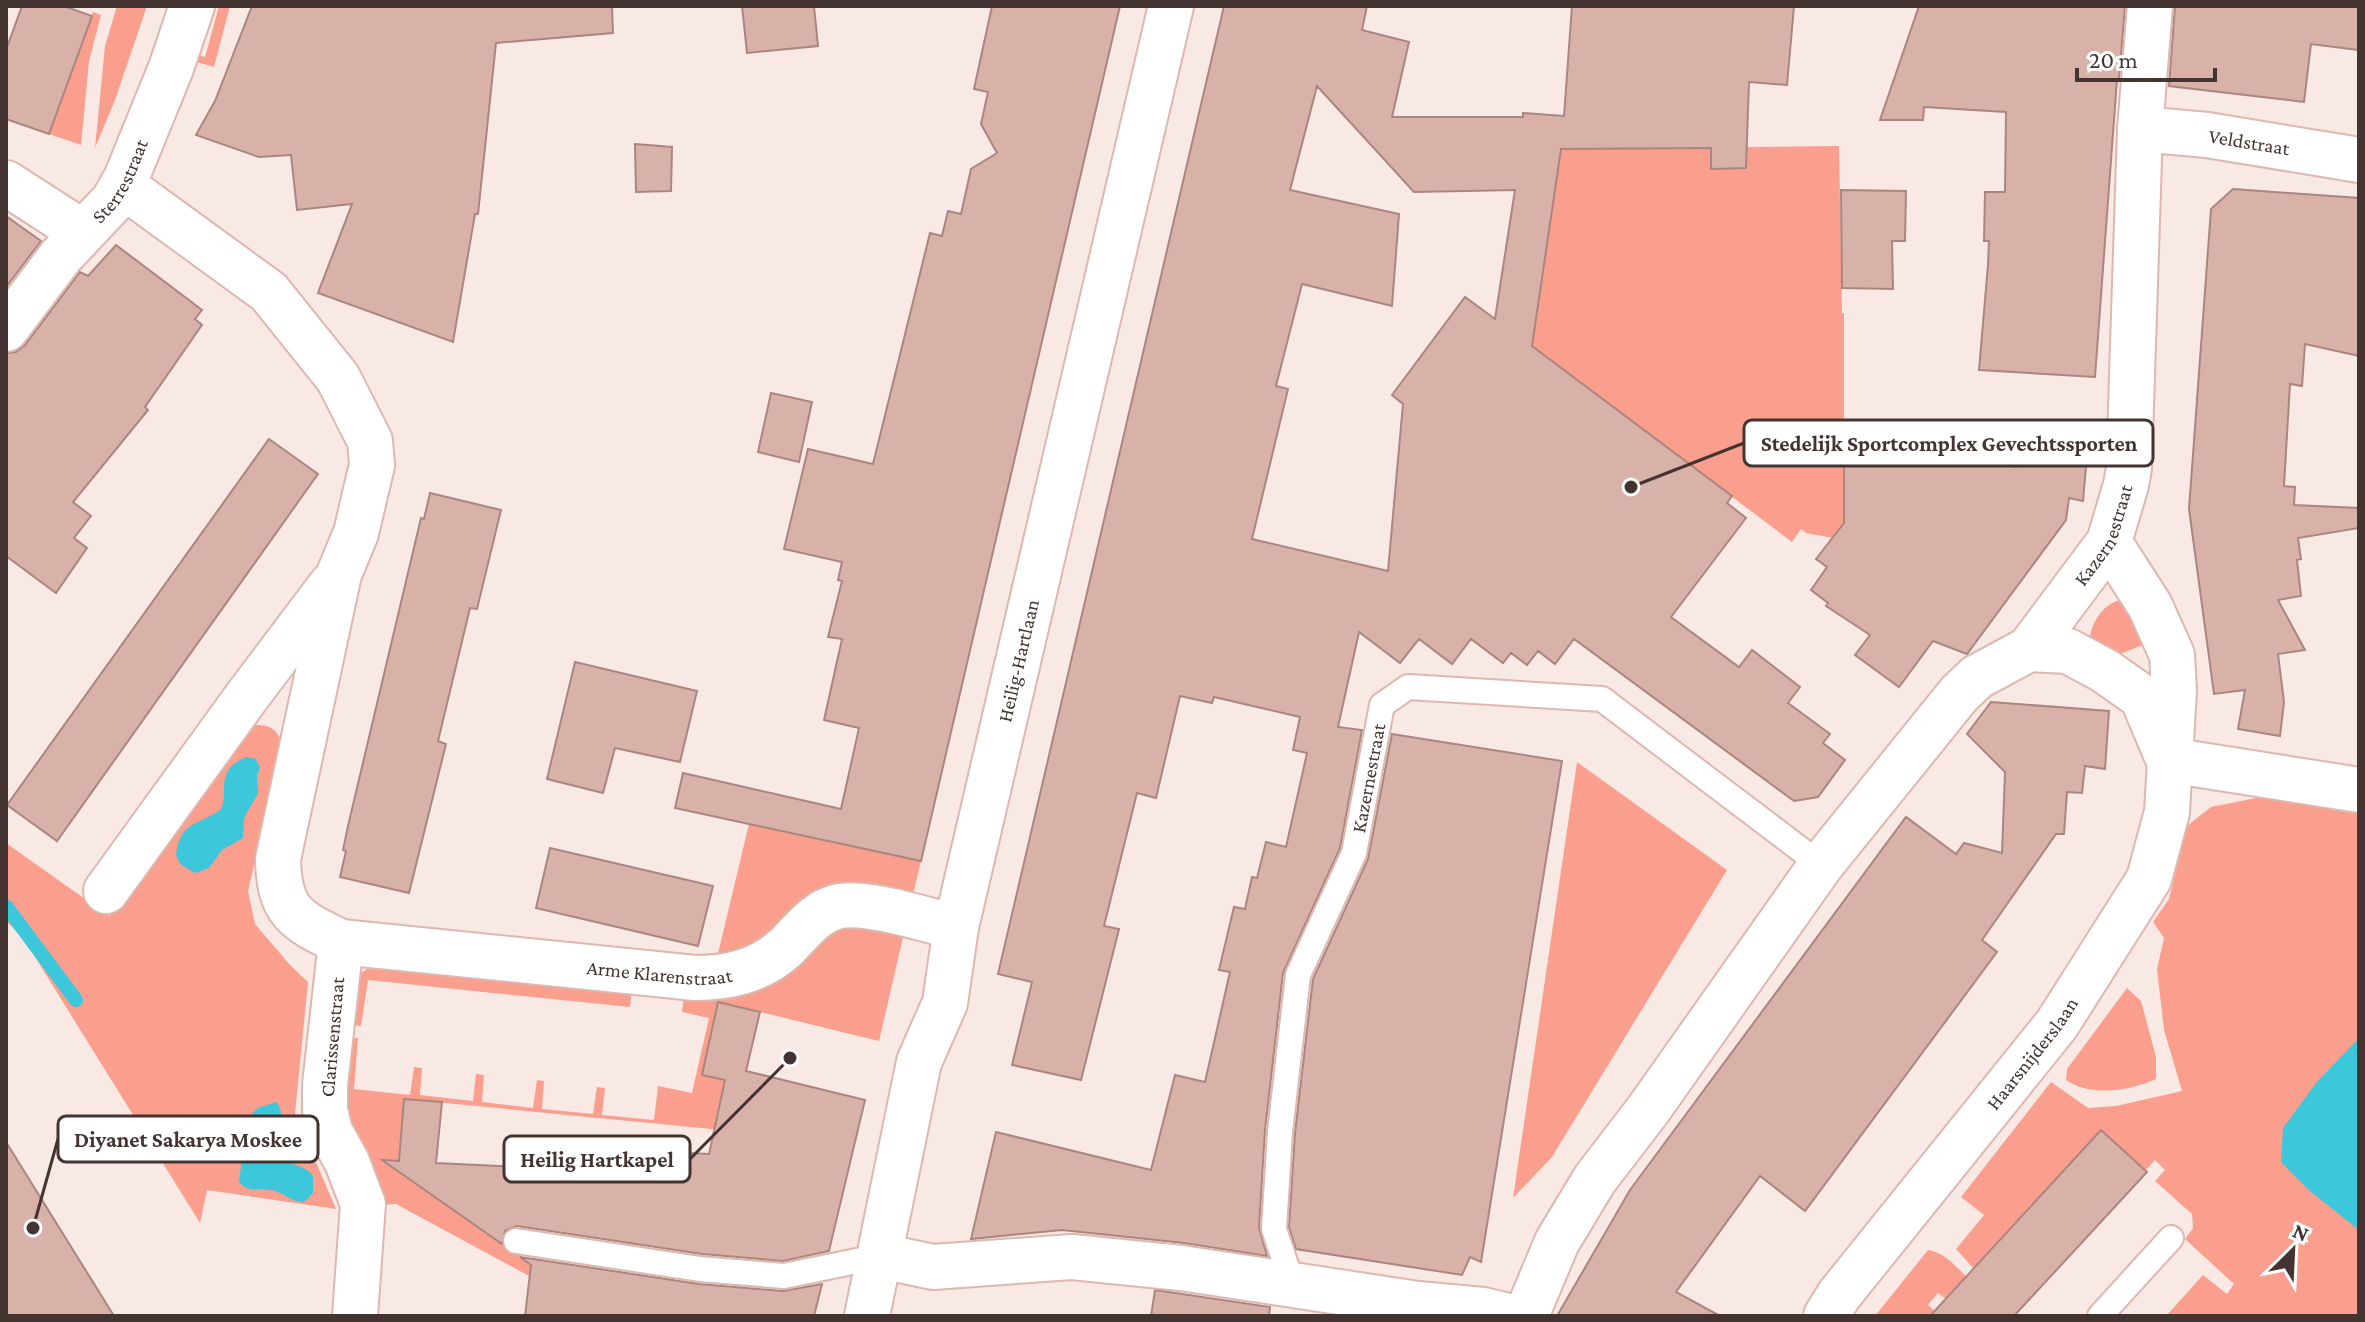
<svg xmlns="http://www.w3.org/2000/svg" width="2365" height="1322" font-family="'Crimson Pro',serif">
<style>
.green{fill:#fa9e8d}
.water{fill:#3cc7db}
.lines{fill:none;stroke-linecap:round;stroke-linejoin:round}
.stream{stroke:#3cc7db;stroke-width:14}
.building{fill:#d8b1a9;stroke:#ab867f;stroke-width:2;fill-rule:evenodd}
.lane-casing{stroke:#deb7af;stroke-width:28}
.street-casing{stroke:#deb7af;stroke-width:48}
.secondary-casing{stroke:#deb7af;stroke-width:48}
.lane{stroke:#fff;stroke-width:24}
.street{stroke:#fff;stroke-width:44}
.secondary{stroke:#fff;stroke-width:44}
.labels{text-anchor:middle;stroke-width:7;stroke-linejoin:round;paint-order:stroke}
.street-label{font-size:20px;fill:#443431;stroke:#fff}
.leader{fill:none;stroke:#443431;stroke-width:3}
.callout-dot{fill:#443431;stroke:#fff;stroke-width:3}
.callout{fill:#fff;stroke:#443431;stroke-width:3}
.callout-label{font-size:22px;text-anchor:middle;font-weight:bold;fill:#443431}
</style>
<rect width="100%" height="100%" fill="#f9e9e5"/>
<path class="green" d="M117,6h30l-32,94 -20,48 10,-102z
M219,6h11l-16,61 -25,-7 1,-7 15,4z
M93,12l8,3 -12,46 -8,84 -32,-11z
M1839,146l3,167h2v227l-38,-7 -5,-4 -9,13 -260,-196 29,-197 150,-1 1,21 34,-1 1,-21z
M2123,600l30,41 -46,18 -17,-20c1,-17 15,-38 33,-39z
M256,725c14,0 21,4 26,18l-34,148 7,33 35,41 18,17 -13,131 41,96 -129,-19 -7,33 -178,-287 -16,-15v-78l103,73 132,-179z
M1577,762l150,108 -175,287 -39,41z
M2291,796l68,12v508h-193l37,-41 24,19 7,-10 -49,-45 8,-11 -1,-14 -37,-33 10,-11 -10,-10 -10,11 -171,98 -18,-20 28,-34 -23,-18 90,-115 37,26 28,-2 66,-15 -18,-61 -7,-61 7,-31 -11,-16 16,-23 18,-73 24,-19 45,-9z
M749,824l172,37 -9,38 -140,36 -56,27z
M838,924l66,9 -25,108 -135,-33 -42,67 23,5 7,51 -328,-32 -5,63h-4v8l139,95 -3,12 -135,-73 -18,1 -30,-70 -6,-97h16l-4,51 56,6 4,-28 8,1 -2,27 53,6 3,-27 8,1 -2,27 51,6 4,-28 7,1 -2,28 51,5 4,-27 8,1 -3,27 52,5 4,-34 34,7 17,-75 -27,-6 2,-17z
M376,963l256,26 -2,18 -262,-27 -7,46 -17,-2 10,-46z
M2127,988l14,13 15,56v22c-26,12 -66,18 -90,1l1,-11z
M1928,1250c17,2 31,20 43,31l-25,18 -8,-6 -10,12 12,11h-65z"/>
<path class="water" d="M246,757l10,2 4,9 -3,7 1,18 -14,25 -1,20 -21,12 -13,18 -14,5 -15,-9 -4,-9c4,-35 23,-29 45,-46 9,-20 -8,-37 25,-52z
M2359,1038v192l-49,-39 -29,-29 2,-34 33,-45z
M276,1102c15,17 -9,30 -3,47 6,18 30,12 40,27v17l-9,9c-14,0 -20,-10 -33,-12 -13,-3 -21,4 -32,-8l8,-64 11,-10z"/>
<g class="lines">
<path class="stream" d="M6,906l70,94"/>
</g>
<path class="building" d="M22,6h42l28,10 -43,118 -43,-15v-69z
M252,6h360l1,27 -117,10 -18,171h-3l-22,128 -135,-49 34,-89 -55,6 -6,-55 -32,2 -63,-22 19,-34z
M742,6h72l4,40 -71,7z
M992,6h128l-199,855 -246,-53 8,-35 158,36 18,-81 -35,-8 18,-81 -14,-2 14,-56 -4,-1 4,-18 -58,-13 24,-100 65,15 57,-231 12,3 6,-25 13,3 10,-45 26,-16 -16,-29 7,-32 -14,-3z
M1224,6h143l-5,24 47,12 -17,75h131v-4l41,3 8,-110h222l-7,79 -38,-3 -3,86 -35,1v-21l-150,1 -29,197 200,150 -5,7 19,15 -75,99 68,50 13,-17 48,37 -12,16 42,31 -7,9 22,17 -27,37 -24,4 -220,-162 -19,25 -17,-13 -11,14 -16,-12 -8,10 -32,-24 -19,25 -33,-25 -19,24 -41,-31 -21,95 24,3 -22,118 -57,125 -18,157 -6,98 8,28 -83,-13 -122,-13 -91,9 25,-107 155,38 24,-95 30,7 25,-110 -11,-2 15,-63 11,2 7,-32 5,1 9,-36 20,5 21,-94 -14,-3 7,-33 -86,-20 -2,6 -32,-7 -24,102 -19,-5 -33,133 15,3 -38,151 -69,-15 20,-83 -34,-8zM1317,86l97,106 101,-2 -20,129 -30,-22 -73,98 11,9 -15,167 -136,-32 36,-150 -12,-3 26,-102 90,22 7,-92 -109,-24z
M1919,6h206l-6,73h-2l-22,298 -116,-7 9,-105 1,-24h-5l1,-49h20l1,-80 -82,-5 -1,13h-43z
M2175,6h184v44l-48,-6 -7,58 -135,-16z
M635,144l37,3 -1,44 -35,1z
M2233,189l126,9v158l-54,-12 -3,42 -12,-2 -6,102 11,1 -1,18 65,3v20l-61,10 3,21 -4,1 4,36 -23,4 27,50 -27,4 6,48 -4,34 -42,-7 7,-39 -31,4 -25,-185 22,-300z
M1841,190l65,1 -1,50h-13l1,48 -51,-1z
M6,216l35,25 -35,46z
M116,245l86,65 -7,9 7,6 -57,82 3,3 -75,92 18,14 -17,22 13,10 -31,45 -50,-37v-203l10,-1 9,-7 55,-73 8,4z
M771,393l41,9 -13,60 -41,-10z
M1844,431l71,4 -3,20 104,12 2,-26 70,4 -5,56 -14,-3 -3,22 -99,134 -34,-13 -34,46 -44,-32 15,-20 -44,-29 2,-3 -17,-13 16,-23 -11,-8 28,-36z
M269,439l49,35 -261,367 -50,-36z
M430,493l71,17 -24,99 -7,-1 -32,133 8,3 -37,149 -69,-16 6,-26 -3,-1 5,-24 73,-308 3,1z
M575,662l122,29 -17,71 -65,-14 -12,45 -56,-14z
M1991,702l118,9 -4,58 -20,-3 -3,27 -15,-1 -3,42h-8l-74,106 15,12 -192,259 -45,-35 -84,116 44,24h-163l73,-126 276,-373 50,37 8,-11 38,10 3,-81 -38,-38z
M1392,734l170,27 -81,501 -11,-5 -8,18 -166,-26 -7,-22 6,-94 18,-154 55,-120z
M550,848l163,38 -15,60 -162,-38z
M718,1002l42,10 -14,59 119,29 -36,151 -46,10 -81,-7 -185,-28 -12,5 -3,13 -120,-84 17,1 5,-62 38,3 -6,61 232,11 1,-22 40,2 16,-74 -23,-5z
M2101,1130l46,42 -133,144h-84z
M6,1142l108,174h-108z
M520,1257l179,27 84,7 39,-7 -8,32h-289l6,-51z
M1155,1290l115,17 -1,9h-118z"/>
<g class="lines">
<g class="lane-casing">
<g id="lane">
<path d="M516,1241l184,28 84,7 97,-20"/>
<path id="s1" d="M1293,1286l-19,-57 6,-97 18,-157 56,-122 28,-148 26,-18 194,12 219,166"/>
<path d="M2100,1316l71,-78"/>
</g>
</g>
<g class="street-casing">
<g id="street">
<path id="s2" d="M2140,129l67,6 152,25"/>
<path d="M6,183l76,49"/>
<path id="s3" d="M122,185l147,107 69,86 32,63 2,24 -16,68 -17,41 -61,285c1,53 17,61 63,83l354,36c34,0 65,-7 91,-31 16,-16 31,-37 54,-41 28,-5 86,14 116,21"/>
<path id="s4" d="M6,329l55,-73 52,-55 12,-20 46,-113 21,-62"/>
<path d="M2029,649l39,2 37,20 37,26 24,57"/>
<path d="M2169,760l190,30"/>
<path d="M106,891l142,-196 83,-110"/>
<path d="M341,942l-16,143v25l5,21 17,31 16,42 -8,112"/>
<path d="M881,1256l52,11 139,-10 109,11 237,36 65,6 25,6"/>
<path id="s5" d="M1526,1316l31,-74 38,-63 53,-69 173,-245 138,-171 18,-17 52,-28 80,-107 17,-57 3,-17 11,-339 10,-123"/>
<path id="s6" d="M1826,1316l13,-21 218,-271 92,-145 18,-67 7,-122 -2,-35 -22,-49 -41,-64"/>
</g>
</g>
<g class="secondary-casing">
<g id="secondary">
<path id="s7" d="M867,1316l52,-254 26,-59 11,-76 215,-921"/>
</g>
</g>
<use href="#lane" class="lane"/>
<use href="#street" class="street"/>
<use href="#secondary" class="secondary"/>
</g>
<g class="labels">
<g class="street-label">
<text dy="7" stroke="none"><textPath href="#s2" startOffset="110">Veldstraat</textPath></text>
<text dy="7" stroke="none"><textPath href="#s4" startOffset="188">Sterrestraat</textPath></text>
<text dy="7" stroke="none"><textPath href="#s5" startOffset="982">Kazernestraat</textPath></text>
<text dy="7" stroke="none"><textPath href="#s7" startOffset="674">Heilig-Hartlaan</textPath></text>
<text dy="7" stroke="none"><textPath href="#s1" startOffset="526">Kazernestraat</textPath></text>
<text dy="7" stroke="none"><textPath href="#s3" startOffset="1226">Arme Klarenstraat</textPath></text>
<text transform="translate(332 1037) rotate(-85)" y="7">Clarissenstraat</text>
<text dy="7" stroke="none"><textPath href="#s6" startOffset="334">Haarsnijderslaan</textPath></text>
</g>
</g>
<path class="leader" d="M1631 487L1744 443M33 1228L58 1139M790 1058L690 1159"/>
<g class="callout-dot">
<circle cx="1631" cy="487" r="8"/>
<circle cx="33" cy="1228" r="8"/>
<circle cx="790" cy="1058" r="8"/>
</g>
<g class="callout">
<rect x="1744" y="420" width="409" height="46" rx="8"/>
<rect x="58" y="1116" width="260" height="46" rx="8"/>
<rect x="504" y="1136" width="186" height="46" rx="8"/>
</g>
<g class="callout-label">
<text x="1949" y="451">Stedelijk Sportcomplex Gevechtssporten</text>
<text x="188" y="1147">Diyanet Sakarya Moskee</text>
<text x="597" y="1167">Heilig Hartkapel</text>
</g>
<rect width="2365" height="1322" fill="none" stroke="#443431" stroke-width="16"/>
<g transform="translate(2293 1250) rotate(24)" stroke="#ffffff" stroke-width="6" paint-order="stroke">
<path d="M0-6L14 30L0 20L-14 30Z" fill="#443431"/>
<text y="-12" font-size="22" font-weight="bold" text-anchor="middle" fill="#443431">N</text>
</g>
<path d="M2077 68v12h138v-12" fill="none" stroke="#443431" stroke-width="4"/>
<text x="2089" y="68" font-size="24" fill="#443431" stroke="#ffffff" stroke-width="6" paint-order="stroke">20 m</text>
</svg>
